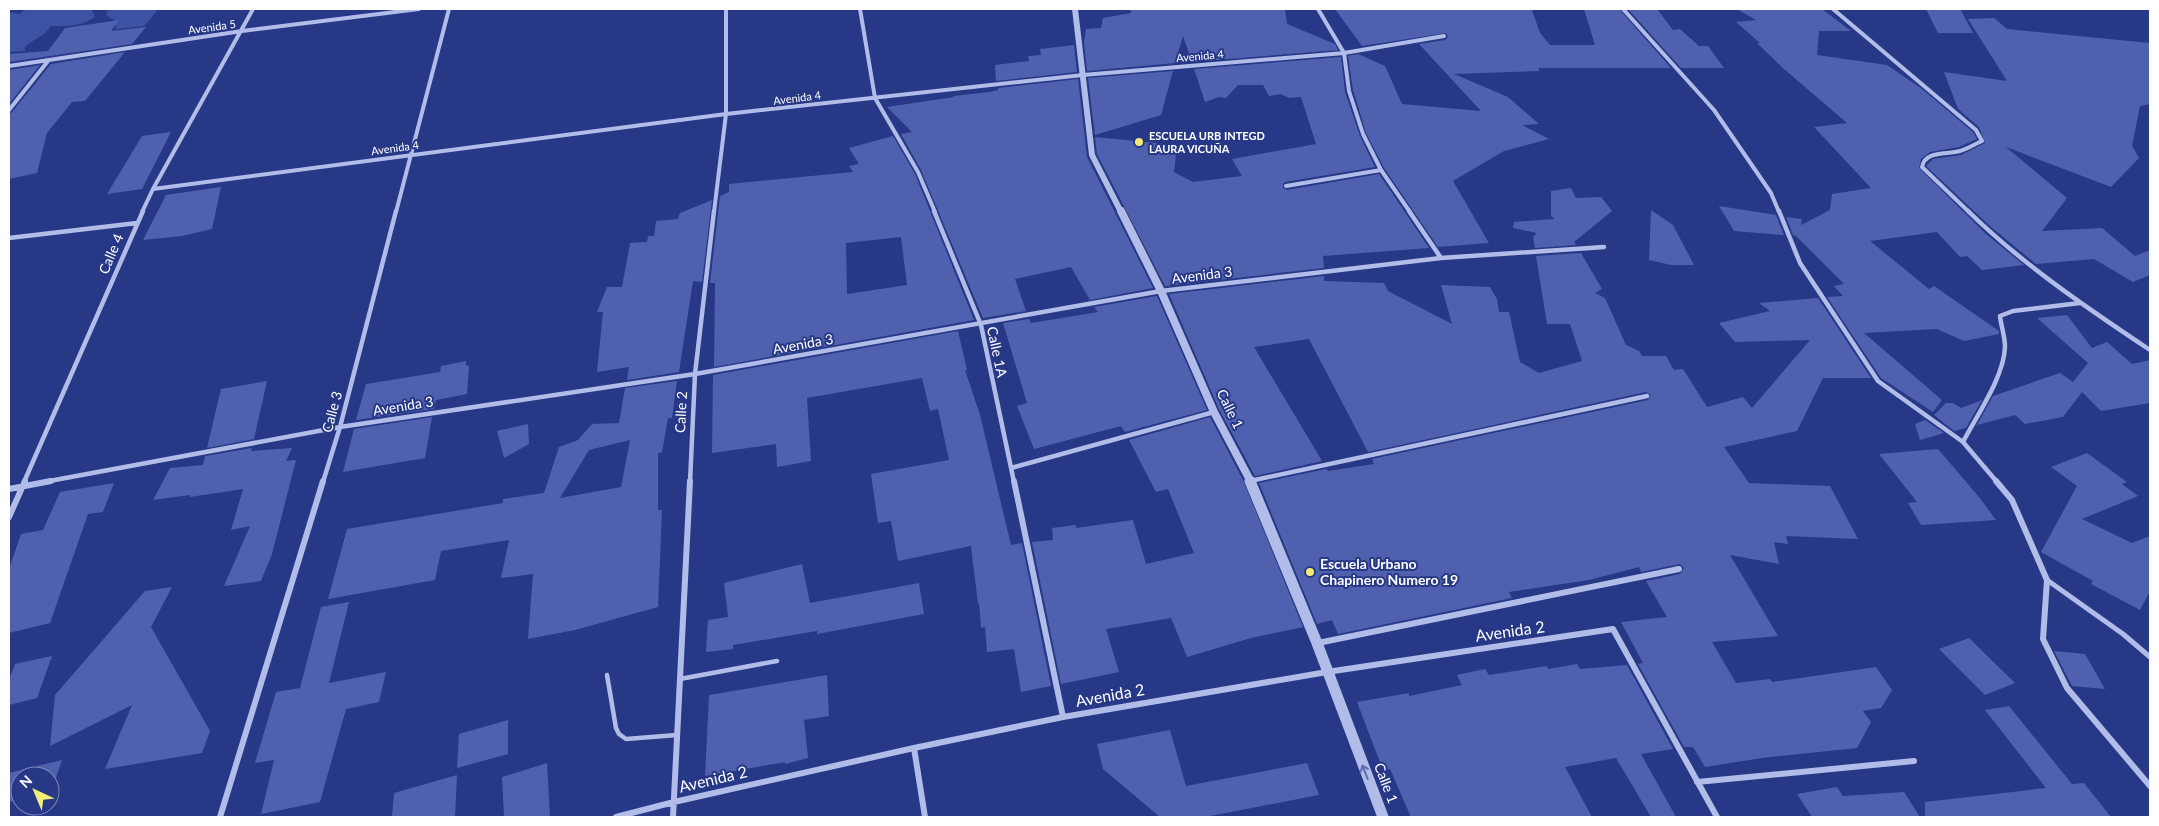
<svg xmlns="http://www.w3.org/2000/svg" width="2159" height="826" font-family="Lato,sans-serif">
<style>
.green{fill:#3e52a4}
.building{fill:#4f61ae;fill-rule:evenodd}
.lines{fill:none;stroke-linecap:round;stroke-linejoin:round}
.service{stroke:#b1bce8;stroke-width:4.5}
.pedestrian{stroke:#b1bce8;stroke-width:5}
.minor-far2{stroke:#b1bce8;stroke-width:4}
.minor-far1{stroke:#b1bce8;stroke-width:4.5}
.minor{stroke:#b1bce8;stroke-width:6}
.tertiary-far2{stroke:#b1bce8;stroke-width:6}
.tertiary-far1{stroke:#b1bce8;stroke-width:8}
.tertiary{stroke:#b1bce8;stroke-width:11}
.oneway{stroke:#5e6dad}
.poi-dot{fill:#f1ec77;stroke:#263886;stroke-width:2}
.labels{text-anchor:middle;stroke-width:4;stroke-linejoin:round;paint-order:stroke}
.far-street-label{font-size:11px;fill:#fff;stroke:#263886}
.far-poi-label{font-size:11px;font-weight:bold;fill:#fff;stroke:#263886;text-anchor:start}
.street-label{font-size:14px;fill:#fff;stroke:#263886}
.poi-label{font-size:14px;font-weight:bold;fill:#fff;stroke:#263886;text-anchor:start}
.near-street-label{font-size:16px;fill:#fff;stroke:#263886}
</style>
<rect width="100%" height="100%" fill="#263886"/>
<path class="green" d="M25,9h72l-5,1 3,7c-13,9 -28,10 -44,9 -6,10 -18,13 -26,21v4l-16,1v-40l11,2z
M108,9h48v3l-12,14 -28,3 -1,-8 -9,-6z"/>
<path class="building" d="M1130,9h155l2,15 48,20 3,6 -146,12 -9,-26 -8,27 -88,8 -3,-29 2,-13 15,-1 2,-10 28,-5z
M1335,9l197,1 8,23 10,12h45l-11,-36h35l52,59h-132v3l-85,3 54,23 31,27 -17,1 27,14 -45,12 -51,30 36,62 -51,4 -54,-79 -18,-35 -13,-43 -5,-34 10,-2 27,12 17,38 79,7 -62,-67 26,-4 3,-3 -2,-4 -84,13z
M1628,9h29l16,21 7,-1 19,17h9l16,22h-43z
M1737,9h85l29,22h-32l-2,24 70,10 35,24 51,43 4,7 -18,8 -29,5 -9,7 -2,9 67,66 38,31 -42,5 -15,-14 -7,1 -23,-25 -67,9 59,48 5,-3 65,45v3l-35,7 -27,-12 -73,4 78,67 -9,12 -52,-34 -54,-81 16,-1 -9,-10 10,-2 -48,-48 -3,-1 -7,-18 16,2 -1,6 29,-15 2,-16 39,-6 -57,-61 33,-4 -63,-54 -27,-26h3l-24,-21 20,-2z
M1926,9h34l13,24h-35z
M1994,18l13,11 143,14v61l-10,2 -8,40 7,12 -28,29 -105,-40 61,51 -25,33 60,-3 33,28 15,-6v25l-17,7 -39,-23 -58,5 -45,-37 -65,-61 7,-7 28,-4 24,-12 -6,-16 -21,-18 -14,-37 63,9 -39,-62z
M119,20l-8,11 35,-4 -14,17 -123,18v-8l39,-3 17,-23z
M1074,45l3,27 -81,9 -1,-16 34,-4 -1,-5 13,-1 -1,-6z
M125,52l-40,49 -13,1 -25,31 -10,40 -28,6v-65l3,-2 39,-48z
M1341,57l4,35 15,44 15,31 -90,15 -2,2v4l4,2 92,-16 50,74 -106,8 1,12 -159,18 -68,-132 -2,-17 82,8 -3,27 19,10 49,-6 -10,-17 84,-15 -15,-47 -12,1 -8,-4 -12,2 -6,-11h-25l-12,13 -7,-1 -14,5 -11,-33z
M40,65l-31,39v-34z
M1173,71l-12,44 -66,20 -7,-57z
M1078,79l9,78 66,131 -63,12 -19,-33 -56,12 11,32 -43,7 -62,-148 -20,-36 11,-2 -25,-25 67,-10 -1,-1 37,-4 8,-2v-2z
M171,132l-29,57 -35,5 35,-58z
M893,136l22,38 59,146 -260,47 1,-84h-5l10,-87 9,-4v-8l124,-12 -4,-6 10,-2 -10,-16zM901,237l6,48 -60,9 -1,-51z
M221,187l-9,42 -30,7 -39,4 23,-45z
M1571,188l5,10 25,-1 11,14 -38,31 2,3 -41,3 -2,-11 4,-4 -24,-5 1,-6 41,-3 -4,-3v-25z
M712,200l-10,82 -9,-1 -14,91 -52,8 2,-13 -32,5 6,-60h-6l10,-25h15l8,-44 17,-1 1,-6h6l2,-15 22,-2 2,-6z
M1719,206l57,9 8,20 -50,-4z
M1651,210l22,15 21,40h-23l-22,-5z
M1581,253l21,36 -7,4 10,5 21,47 13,6 3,5h24l8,14 9,-1 24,38 36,-10 9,11 58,-68 -75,2 -16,-19 51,-12 -11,-8 59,-5 53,80h-48l-26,53 -73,16 25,36 81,3 28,53 -72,-3 2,8 -14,-2 5,22 -49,-9 48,81 -66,6 24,41 34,-4 2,3 104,-15 16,23 -11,18 -18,3 8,11 -14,26 -95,10 -57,9 -12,-20h-9l-46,-83 5,-1 -22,-41 46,-5 -21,-36 34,-7 4,-6 -4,-4 -39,8 -2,-5 -50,13 -80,12 3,6 -174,36 -6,-14 -15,4 -58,-141 67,-14 2,2 46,-7 -2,-5 276,-59 3,-5 -5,-3 -278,60 -59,-113 -55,8 68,114 -67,15 -36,-67 -50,-115 155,-18v5l60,2 4,8 64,33 -11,-39 49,2 7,12 2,13h10l11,50 19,11 43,-12 -12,-37h-23l-11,-68z
M1157,296l50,114 -82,22 -4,-6 -87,23 -17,-43 10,-3 -24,-80 26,-4 2,4 67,-11 -4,-5z
M2067,315l25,33 15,-6 25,22 18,-4v43l-49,8 -19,-19 -19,25 -38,7 -10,-9 -38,10 16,-29 67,-23 13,9 15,-19 -51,-45z
M958,331l9,39h-2l15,45 31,130 11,-2 29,143 -30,6 -7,-43 -27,3 -2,-25 -4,1 -2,-25 -1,1 -7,-58 -73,15 -7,-40 -13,2 -7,-49 78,-14 -11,-51 -8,2 -8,-33 -115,20 4,63 -34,6 -1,-23 -64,9 1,-78z
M466,361v4l3,1 -2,28 -31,6 -2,9 -78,11 10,-36 74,-12 1,-6z
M267,381l-13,58 -47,9 14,-59z
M677,381l-5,37h-4l-6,34 -4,1v57h4l-4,97 -83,23 -47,9 5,-65 -32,4 8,-38 -68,11 -6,29 -107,19 19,-70 156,-26v-4l41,-6 15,-46 19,-7 14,-16 27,-1 6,-35zM630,440l-9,47 -61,11 29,-48z
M1982,400l-16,28 -12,3 -20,-16 12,-12h7l8,5z
M432,417l-7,41 -82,14 11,-43z
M1210,417l33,63 60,147 -52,11 -64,19 -16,-39 -65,11 13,43 -58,12 -29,-142 21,-2 -1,-12 24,-3v3l57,-8 13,44 48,-11 -26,-64 -12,3 -27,-52z
M1925,420l19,13 -24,7 -5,-16z
M528,424l1,20 -25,14 -7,-27z
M252,448l-1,3 41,-3 -6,13 10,-1 -24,94 -11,27 -37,5 26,-60 -19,4 12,-41 -53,8v-2l-37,5 17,-32 33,-3 2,-9z
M1938,449l41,48 17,23 -75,5 -13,-22 9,-1 -38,-48z
M2087,453l40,29 -5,2 16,12 -56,23 50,24 18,-7v55l-10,19 -49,-26 2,-3 -52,-29 36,-66 -26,-19z
M114,483l-11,29 -15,2 -38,109 -41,10v-64l12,-35 22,-4 17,-38z
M802,564l8,39 109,-20 5,31 -107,20v-3l-84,14v4l-27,3 2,-32 20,-3 -4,-34z
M172,587l-21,40 59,104 -8,22 -97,16 27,-64 -82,41 5,-51 90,-104z
M349,602l-20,81 57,-11 -7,30 -33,7 -26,93 -59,12 13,-54 -19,3 21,-71 24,-4 21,-81z
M1969,638l46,45 -30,12 -46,-46z
M2054,651l31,3 20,35 -33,-3z
M52,656l-15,42 -28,7v-25l6,-16z
M1577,664l3,5 47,-4 46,84 -32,5 35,63h-25l-35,-59 -51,9 27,50h-181l-21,-48 -7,1 -26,-68 52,-9v3l53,-11 -5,-10 28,-6 4,6 58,-9 1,3z
M827,675l2,41 -25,4 4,38 -23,6v-2l-80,14 4,-81z
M2009,706l63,78 12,-1 27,34h-186v-15l121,-14 -61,-78z
M508,720v34l-51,14 2,-34z
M1170,730l16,56 121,-23 12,32 -114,22h-45l-57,-48 -6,-25z
M62,760l-11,32 -1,-16h-30v24l-11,2v-29z
M547,763l3,54h-46l-2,-40z
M457,775l-2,42h-63l2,-24z
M1837,787l6,9 61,-4 16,25h-108l-15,-23z"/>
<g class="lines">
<path class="service" d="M607,675l9,53 3,6 7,5 51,-4
M680,679l97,-18"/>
<path class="pedestrian" d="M2047,580l76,54 27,23"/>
<path class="minor-far2" d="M860,9l15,89 43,74 17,40
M1318,9l26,44 5,38 14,43 18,36 29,42
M1623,9l91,101 57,83 8,19
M1833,9l143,121 6,11c-7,3 -15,8 -22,10 -13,4 -35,-1 -38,16l47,45
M9,66l233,-35 177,-22
M9,110l39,-49
M1286,186l95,-16
M153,189l573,-75 357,-39 261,-22 100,-17
M142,212l11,-23 100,-180
M396,212l53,-203
M714,212l12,-98v-105"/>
<path class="minor-far1" d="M934,211l47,114 33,157
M1409,211l32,47
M1779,211l21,52 78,118 85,61 34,40
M1968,211c54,53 119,97 182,139
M9,238l128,-15
M1963,442c14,-27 41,-65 42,-95 0,-11 -4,-21 -5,-31l13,-5 67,-8
M1011,468l203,-56
M1250,481l397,-85
M24,482l119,-271
M44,482l296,-55 355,-53 466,-83 280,-33 163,-11
M323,482l17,-55 56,-216
M690,482l5,-108 19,-163"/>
<path class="minor" d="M1014,481l49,236
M1996,481l16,19 35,80 -4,59 24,49 83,98
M9,489l42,-8
M9,517l16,-36
M1318,643l361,-74
M914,748l11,69
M1697,782l217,-21
M220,817l103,-336
M616,817l58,-15 240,-54 149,-31 264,-45 286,-43 104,188
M673,817l17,-336"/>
<path class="tertiary-far2" d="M1075,9l17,146 29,57"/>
<path class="tertiary-far1" d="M1121,211l40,80 53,121 37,70"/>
<path class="tertiary" d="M1250,481l67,162 66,174"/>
</g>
<defs><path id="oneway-shaft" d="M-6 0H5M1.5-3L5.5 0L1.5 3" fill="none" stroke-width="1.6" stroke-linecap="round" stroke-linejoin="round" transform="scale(1.25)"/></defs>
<use class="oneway" href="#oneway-shaft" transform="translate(1365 772) rotate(-111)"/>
<g class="poi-dot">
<circle cx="1139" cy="142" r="5"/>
<circle cx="1310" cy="572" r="5"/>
</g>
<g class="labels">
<g class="far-street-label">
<text transform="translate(212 27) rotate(-8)" y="4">Avenida 5</text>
<text transform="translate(1200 56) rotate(-5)" y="4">Avenida 4</text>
<text transform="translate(797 98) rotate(-7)" y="4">Avenida 4</text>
<text transform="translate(395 148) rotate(-8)" y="4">Avenida 4</text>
</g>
<g class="far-poi-label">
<text x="1149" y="140">ESCUELA URB INTEGD<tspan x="1149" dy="13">LAURA VICUÑA</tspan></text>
</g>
<g class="street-label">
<text transform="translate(111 254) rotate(-67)" y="5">Calle 4</text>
<text transform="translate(1202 275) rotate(-7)" y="5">Avenida 3</text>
<text transform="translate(803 344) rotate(-10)" y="5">Avenida 3</text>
<text transform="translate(997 352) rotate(78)" y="5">Calle 1A</text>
<text transform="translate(403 406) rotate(-9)" y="5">Avenida 3</text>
<text transform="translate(1230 409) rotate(64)" y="5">Calle 1</text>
<text transform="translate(332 412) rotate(-75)" y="5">Calle 3</text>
<text transform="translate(681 412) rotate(-87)" y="5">Calle 2</text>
<text transform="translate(1386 783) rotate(69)" y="5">Calle 1</text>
</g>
<g class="poi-label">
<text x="1320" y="569">Escuela Urbano<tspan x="1320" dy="16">Chapinero Numero 19</tspan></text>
</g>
<g class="near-street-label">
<text transform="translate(1510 631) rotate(-8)" y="6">Avenida 2</text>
<text transform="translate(1110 695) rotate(-10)" y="6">Avenida 2</text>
<text transform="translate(713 779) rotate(-13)" y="6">Avenida 2</text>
</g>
</g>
<rect width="2159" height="826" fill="none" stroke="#ffffff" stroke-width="20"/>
<g transform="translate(35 791) rotate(316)"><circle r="24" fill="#263886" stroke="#7d88b6"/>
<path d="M0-4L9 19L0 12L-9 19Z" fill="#f1ec77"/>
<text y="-8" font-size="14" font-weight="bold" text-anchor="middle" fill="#ffffff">N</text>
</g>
</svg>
